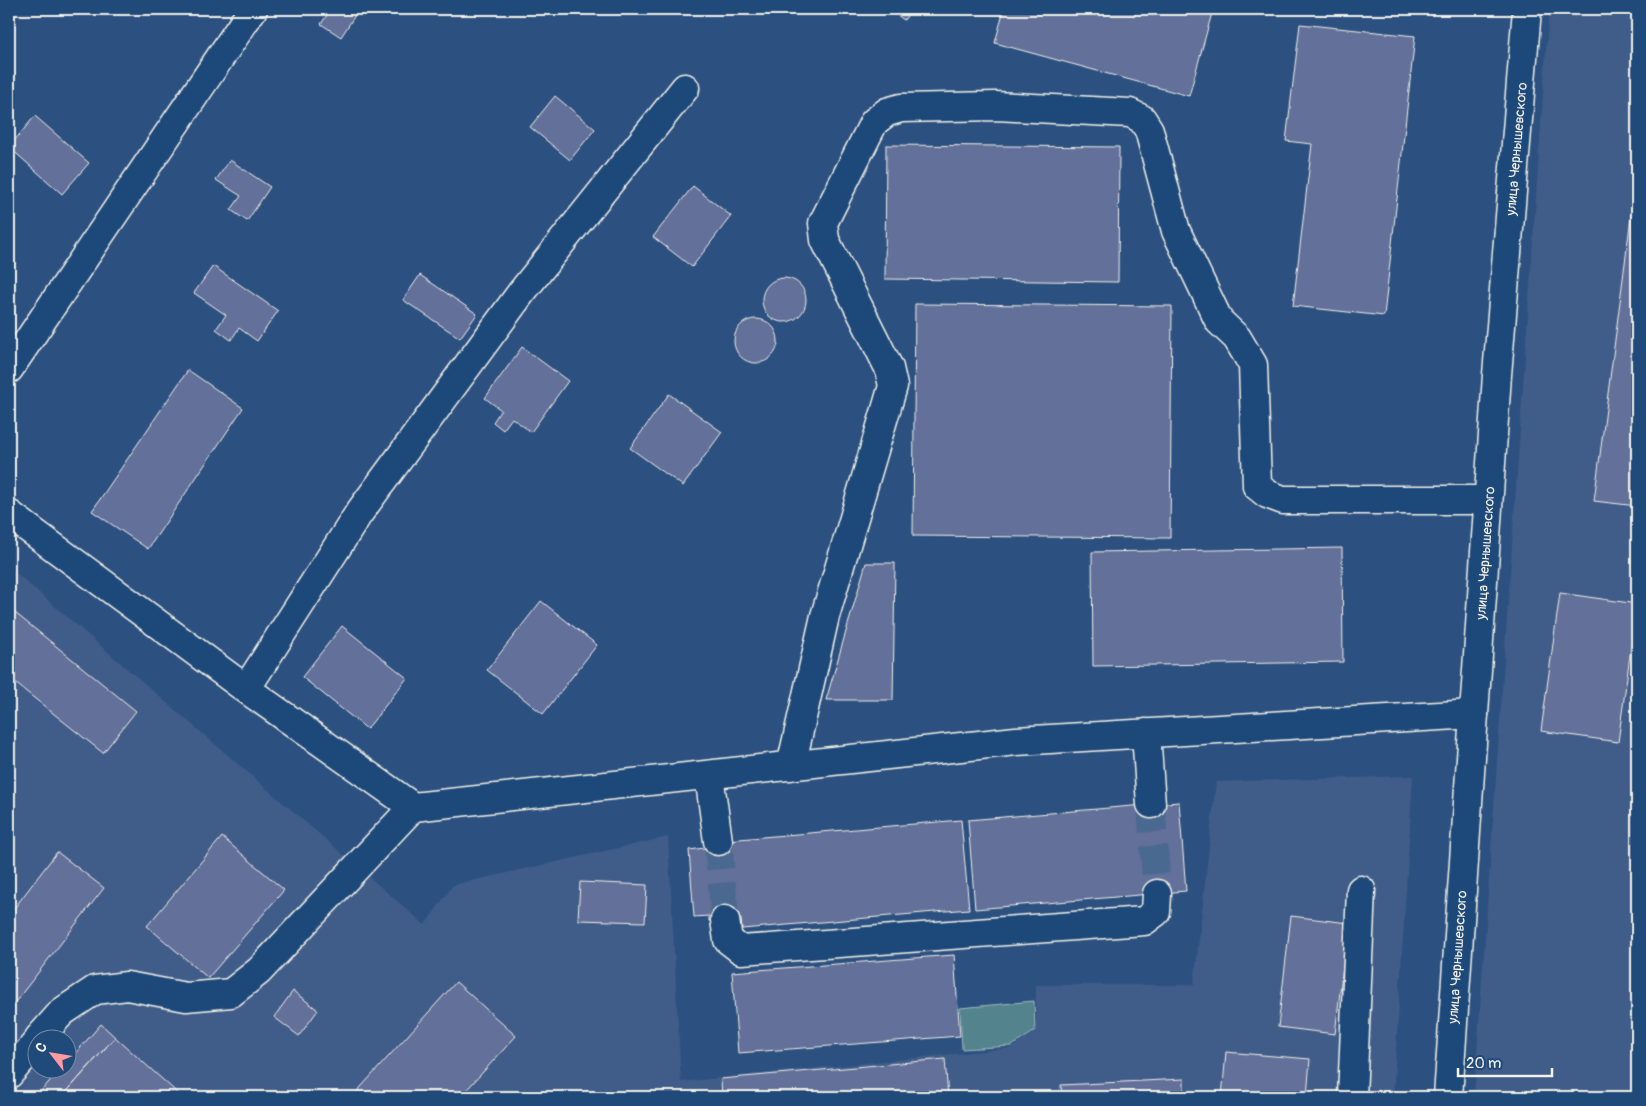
<svg xmlns="http://www.w3.org/2000/svg" width="1646" height="1106" font-family="Pangolin,sans-serif">
<style>
.built{fill:#405d8a;fill-rule:evenodd}
.green{fill:#53838d;stroke:#a4baba}
.building{fill:#626f9a;stroke:#f4f1e8}
.lines{fill:none;stroke-linecap:round;stroke-linejoin:round}
.minor-tunnel{stroke:#4a6990;stroke-width:28;stroke-dasharray:28 14;stroke-linecap:butt}
.minor-casing{stroke:#f4f1e8;stroke-width:31}
.major-casing{stroke:#f4f1e8;stroke-width:31}
.minor{stroke:#1f4a7a;stroke-width:28}
.major{stroke:#1f4a7a;stroke-width:28}
.labels{text-anchor:middle;stroke-width:4;stroke-linejoin:round;paint-order:stroke}
.street-label{font-size:14px;fill:#f4f1e8;stroke:#1f4a7a}
</style>
<rect width="100%" height="100%" fill="#2c5180"/>
<filter id="ink" filterUnits="userSpaceOnUse"><feTurbulence type="fractalNoise" baseFrequency=".02" numOctaves="2"/><feDisplacementMap in="SourceGraphic" scale="10" xChannelSelector="R" yChannelSelector="G"/><feConvolveMatrix kernelMatrix="1 2 1 2 8 2 1 2 1" color-interpolation-filters="sRGB"/></filter>
<g filter="url(#ink)">
<path class="built" d="M1549,9h88v1088h-163z
M9,567l416,358 28,-40 215,-48 13,245 331,-34 24,-17v-46h158l22,-203 197,-6 -20,321h-1384zM38,1038h30v30h-30z"/>
<path class="green" d="M1034,1001l1,30 -23,15 -50,3 -2,-41z"/>
<path class="building" d="M331,9h28l-18,28 -20,-13z
M889,9h23l-8,11z
M1004,9h191l17,4 -23,83 -194,-53z
M1300,24l115,12 -31,280 -91,-10 19,-162 -26,-3z
M555,96l40,33 -25,31 -40,-33z
M35,116l54,47 -27,31 -53,-47z
M886,145l233,2 -1,135 -233,-3z
M230,160l40,27 -23,34 -16,-11 10,-14 -25,-16z
M1637,171v335l-43,-5z
M693,186l38,30 -39,51 -39,-30z
M213,266l65,45 -21,30 -18,-13 -8,12 -15,-11 10,-14 -32,-22z
M420,275l57,39 -17,24 -57,-38z
M762 300a22 22 0 1 1 44 0a22 22 0 1 1-44 0Z
M915,304l257,2 -2,232 -257,-2z
M734 341a22 22 0 1 1 44 0a22 22 0 1 1-44 0Z
M522,347l46,34 -37,51 -19,-14 -9,12 -10,-8 8,-12 -16,-12z
M188,370l55,38 -95,141 -56,-38z
M669,394l53,38 -39,54 -53,-38z
M1342,548l1,114 -250,4 -1,-114z
M866,563h29l-2,137h-67z
M1560,593l77,11 -19,138 -77,-11z
M541,601l56,44 -54,69 -56,-44z
M9,608l127,103 -33,42 -94,-75z
M342,626l65,52 -40,51 -65,-52z
M1179,802l7,89 -211,18 -7,-89z
M961,820l8,89 -227,20 -1,-10 -32,2v-5l-15,1 -5,-67 16,-2 -1,-6z
M222,837l62,53 -76,88 -61,-52z
M57,852l47,36 -95,122v-95z
M580,882l67,3 -2,37 -67,-2z
M1291,916l57,7 -13,111 -57,-7z
M954,955l6,81 -222,17 -6,-81z
M456,982l60,54 -56,61h-108z
M293,991l25,19 -19,26 -25,-19z
M101,1024l14,13 -53,60h-26l25,-29h7v-6z
M115,1037l67,60h-120z
M1226,1052l84,7 -3,38h-85z
M945,1059l3,38h-226l-1,-18z
M1184,1079v18h-122l-1,-12z
M588,1090l9,7h-15z"/>
<g class="lines">
<path class="minor-tunnel" d="M1151,804l6,90
M718,841l7,79"/>
<g class="minor-casing">
<path id="minor" d="M9,369l244,-360
M9,514l237,175 167,118 603,-66 458,-27
M246,689l113,-176 162,-220 164,-205
M1146,733l5,71
M791,766l34,-150 68,-230 -4,-18 -64,-128 -2,-17 51,-101 13,-10 14,-4 95,-2 134,7 12,6 7,11 27,101 43,90 18,17 16,27 4,121 10,8 16,6h205
M709,775l9,66
M725,920l3,20 13,10 403,-29 12,-9 1,-18
M39,1038l23,-26 33,-22 32,-4 59,11 45,-4 28,-22 154,-164
M9,1074l29,-33
M1352,1097l9,-207"/>
</g>
<g class="major-casing">
<path id="major" d="M1448,1097l49,-722 30,-366"/>
</g>
<use href="#minor" class="minor"/>
<use href="#major" class="major"/>
</g>
</g>
<g class="labels">
<g class="street-label">
<text transform="translate(1516 149) rotate(-85)" y="5">улица Чернышевского</text>
<text transform="translate(1485 553) rotate(-86)" y="5">улица Чернышевского</text>
<text transform="translate(1457 957) rotate(-86)" y="5">улица Чернышевского</text>
</g>
</g>
<rect width="1646" height="1106" fill="none" stroke="#1f4a7a" stroke-width="30"/>
<rect x="15" y="15" width="1616" height="1076" fill="none" stroke="#f4f1e8" stroke-width="2" filter="url(#ink)"/>
<g transform="translate(52 1054) rotate(301)"><circle r="24" fill="#1f4a7a" stroke="#748da6"/>
<path d="M0-4L9 19L0 12L-9 19Z" fill="#ff9aa2"/>
<text y="-8" font-size="14" font-weight="bold" text-anchor="middle" fill="#f4f1e8">С</text>
</g>
<path d="M1458 1068v8h94v-8" fill="none" stroke="#f4f1e8" stroke-width="2.5"/>
<text x="1466" y="1068" font-size="15" fill="#f4f1e8" stroke="#1f4a7a" stroke-width="4" paint-order="stroke">20 m</text>
</svg>
